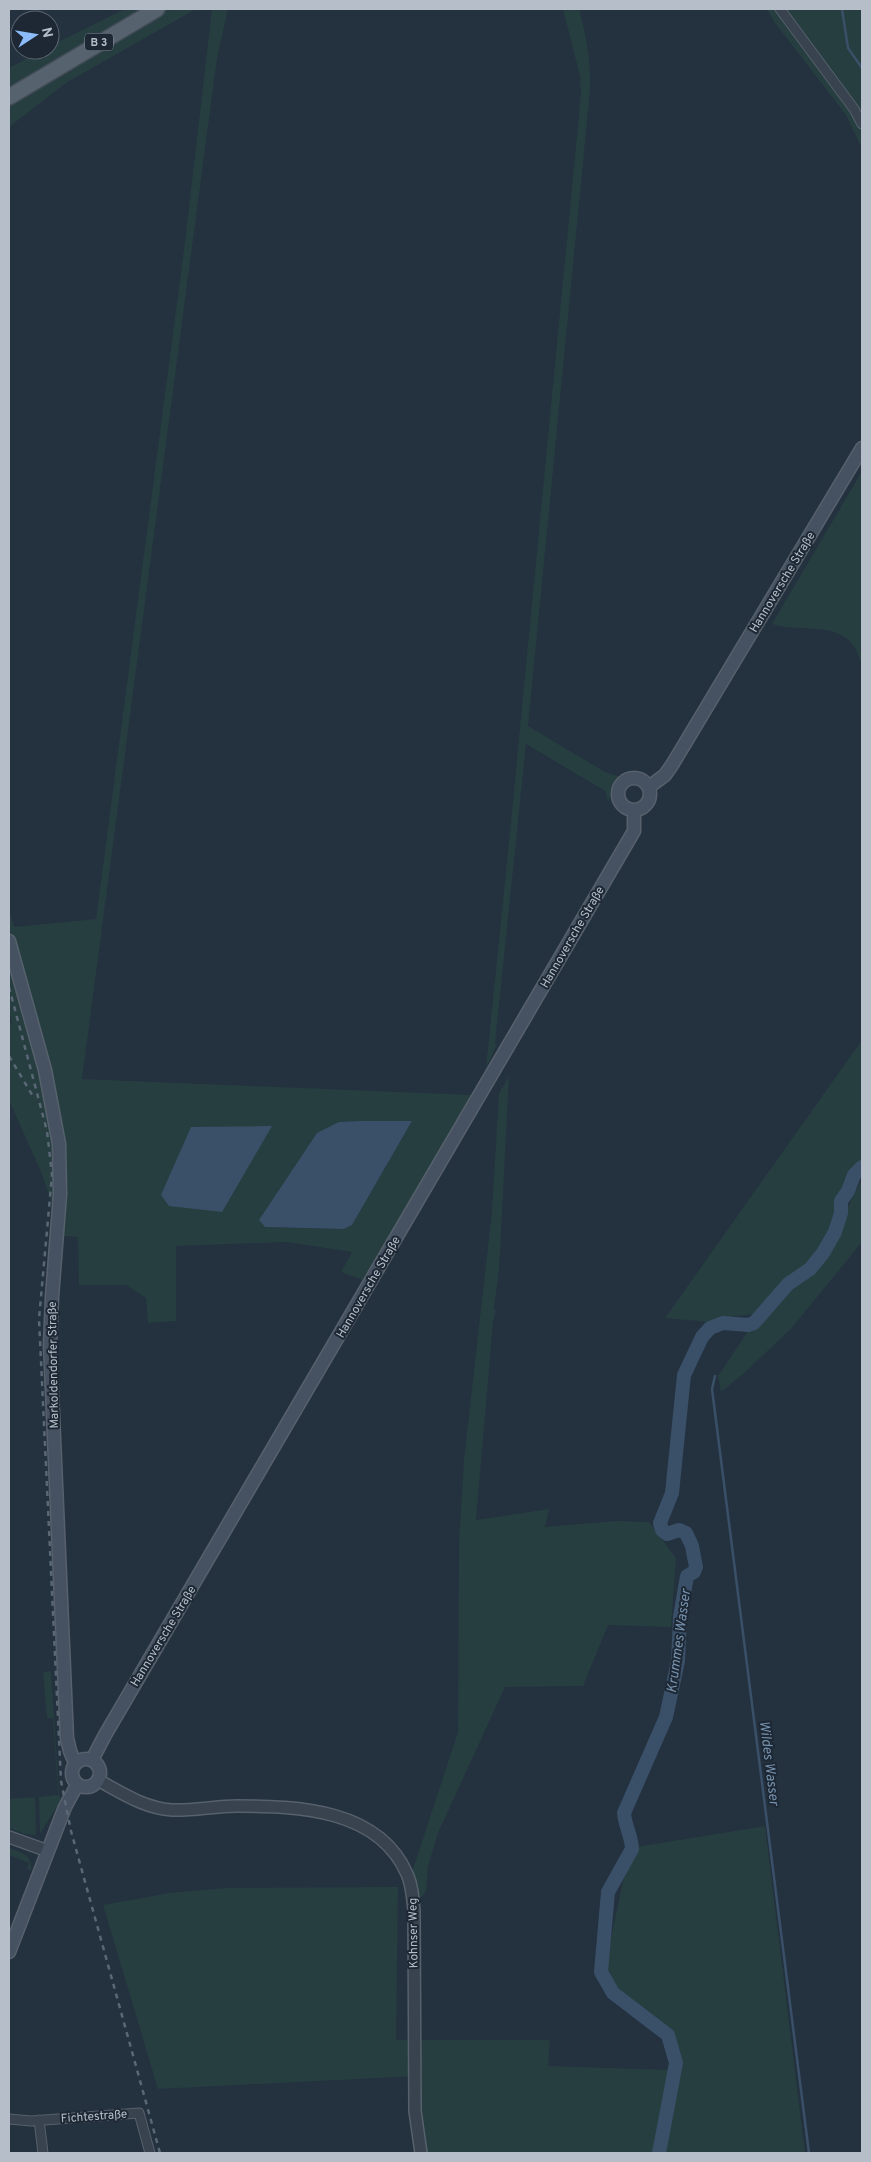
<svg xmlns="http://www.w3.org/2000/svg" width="871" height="2162" font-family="Overpass,sans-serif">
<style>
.green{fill:#263e40;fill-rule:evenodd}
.water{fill:#3a5068}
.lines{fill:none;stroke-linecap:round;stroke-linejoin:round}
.stream{stroke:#3a5068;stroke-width:2.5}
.river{stroke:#3a5068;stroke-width:14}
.minor-casing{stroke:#56616c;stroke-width:11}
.tertiary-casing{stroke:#56616c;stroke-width:14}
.secondary-casing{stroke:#56616c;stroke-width:15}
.primary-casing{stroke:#424c58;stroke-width:18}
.minor{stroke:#38434f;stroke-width:9}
.tertiary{stroke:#38434f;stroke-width:11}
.secondary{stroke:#465262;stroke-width:12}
.primary{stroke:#56626e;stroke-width:15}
.rail{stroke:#5a6775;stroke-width:2.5;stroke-dasharray:5 5;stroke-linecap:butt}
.labels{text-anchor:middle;stroke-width:4;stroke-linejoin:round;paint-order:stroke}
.shield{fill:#1d2834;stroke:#87919c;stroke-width:1}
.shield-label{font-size:11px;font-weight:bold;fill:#b5bec9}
.street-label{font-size:12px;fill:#b5bec9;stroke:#1d2834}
.water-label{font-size:14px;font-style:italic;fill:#7591ac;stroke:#1d2834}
</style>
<rect width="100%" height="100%" fill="#24313f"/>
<path class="green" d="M125,9h71l-130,74 -57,44v-59l34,-18h7v-4z
M212,9h16l-11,49 -135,1021 390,16 -107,186 -24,-9 11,-20 -66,-10 -110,4v75l-28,2 -2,-25 -20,-13h-47l-1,-48 -15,-1 -22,-64 -32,-72v-78l3,2 -3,-14v-101l5,18 82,-8 89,-677zM360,1121h52l-60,104 -8,4 -79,-2 74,-105z
M563,9h16c8,31 12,50 11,82l-62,635 77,46 15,5 -12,24 -3,-10 -79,-47 -31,300h2l-11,24 25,-246 70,-728 -1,-18z
M767,9h95v140l-16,-34 -71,-92z
M862,471v195c-2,-6 -4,-13 -7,-18 -17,-28 -57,-15 -83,-24z
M862,1040v122l-18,19 -2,9 -6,7 -1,19 -6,19 -16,24 -35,27 -15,20 -9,8 -34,4 -12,4 -43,-4z
M509,1076l-10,194 -5,38 2,4 -3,10 -17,198 73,-11 -4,18 72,-6 32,1 27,36 -5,69 -63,-2 -25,61 -78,1 -67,146 -10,33 -2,25 -7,9 -6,-31 45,-137 1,-191 5,-81 28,-249 7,-118z
M862,1179v63l-71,87 -48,45 -22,18 -3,-16 30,-45 4,-1 25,-29 40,-36 13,-16 21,-49z
M51,1671l8,125 3,2 -22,36 -1,-37 19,-2 -5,-77h-6l-4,-46z
M35,1797l1,38 -11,-1 -16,-6v-29z
M765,1826l40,327h-143l17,-91 -9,-29 -55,-43 -11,-19 26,-123z
M9,1848c11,4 24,7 22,22l-4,-1 2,-6 -20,-8z
M398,1887l-2,153h154l-2,26 122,4 -15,83h-229l-4,-15 -4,-62 -260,13 -55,-184 66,-12 58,-5z"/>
<path class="water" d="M360,1121h52l-60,104 -8,4 -79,-2 -6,-7 58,-87 22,-11z
M272,1126l-50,86 -53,-6 -8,-11 30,-68z"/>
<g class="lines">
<path class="stream" d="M842,9l6,39 14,20
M715,1376l-3,13 97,764"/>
<path class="river" d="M659,2153l17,-90 -8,-28 -55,-42 -12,-21 7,-80 24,-43c0,-12 -7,-23 -8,-36l42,-96 12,-56 2,-44 7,-41 7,-4 2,-5 -4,-21 -6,-13 -7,-3 -12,4 -5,-4 -2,-7 12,-30 12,-118 18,-38 8,-9 13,-5 25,2 6,-2 34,-39 22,-15 13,-16 12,-21 6,-19v-12l7,-10 6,-16 8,-8"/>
<g class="minor-casing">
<path id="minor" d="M780,9l74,100 8,15
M9,2119l22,2 108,-8 11,40
M39,2120l4,33"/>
</g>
<g class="tertiary-casing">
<path id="tertiary" d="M98,1780c24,13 46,28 74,30 21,1 43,-4 65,-4 61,0 142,3 170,68 5,11 6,24 7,37l1,200 6,42
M9,1837l39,14"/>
</g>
<g class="secondary-casing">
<path id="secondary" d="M618 794a16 16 0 1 1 32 0a16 16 0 1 1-32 0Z
M649,787l16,-12 7,-10 190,-317
M9,941l36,129 14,74 1,50 -8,103 -2,48 17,393 3,13 5,12
M72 1773a14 14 0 1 1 28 0a14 14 0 1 1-28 0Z
M92,1760l13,-25 529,-904v-21
M9,1952l56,-145 12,-22"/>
</g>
<g class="primary-casing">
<path id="primary" d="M9,97l148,-88"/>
</g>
<use href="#minor" class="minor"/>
<use href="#tertiary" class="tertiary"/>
<use href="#secondary" class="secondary"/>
<use href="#primary" class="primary"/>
<path class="rail" d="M9,987l38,144 5,44 -13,144 22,462 10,50 89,322
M9,1056l25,42"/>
</g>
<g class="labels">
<rect class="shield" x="85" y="33.5" width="28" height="17" rx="4"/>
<g class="shield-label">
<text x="99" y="46">B 3</text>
</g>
<g class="street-label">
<text transform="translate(782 582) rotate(-59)" y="4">Hannoversche Straße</text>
<text transform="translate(572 937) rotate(-60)" y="4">Hannoversche Straße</text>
<text transform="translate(368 1287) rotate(-60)" y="4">Hannoversche Straße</text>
<text transform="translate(53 1365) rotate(-91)" y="4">Markoldendorfer Straße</text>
<text transform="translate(163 1636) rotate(-59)" y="4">Hannoversche Straße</text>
<text transform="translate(413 1933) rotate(-91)" y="4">Kohnser Weg</text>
<text transform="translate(94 2116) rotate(-4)" y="4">Fichtestraße</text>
</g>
<g class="water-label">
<text transform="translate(678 1641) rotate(-82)" y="5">Krummes Wasser</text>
<text transform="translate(770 1763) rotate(83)" y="5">Wildes Wasser</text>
</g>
</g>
<rect width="871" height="2162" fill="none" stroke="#b5bec9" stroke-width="20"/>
<g transform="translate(35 35) rotate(78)"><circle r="24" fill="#1d2834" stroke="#5a6470"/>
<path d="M0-4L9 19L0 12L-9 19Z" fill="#8bbcf8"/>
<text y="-8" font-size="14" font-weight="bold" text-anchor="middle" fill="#b5bec9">N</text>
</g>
</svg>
